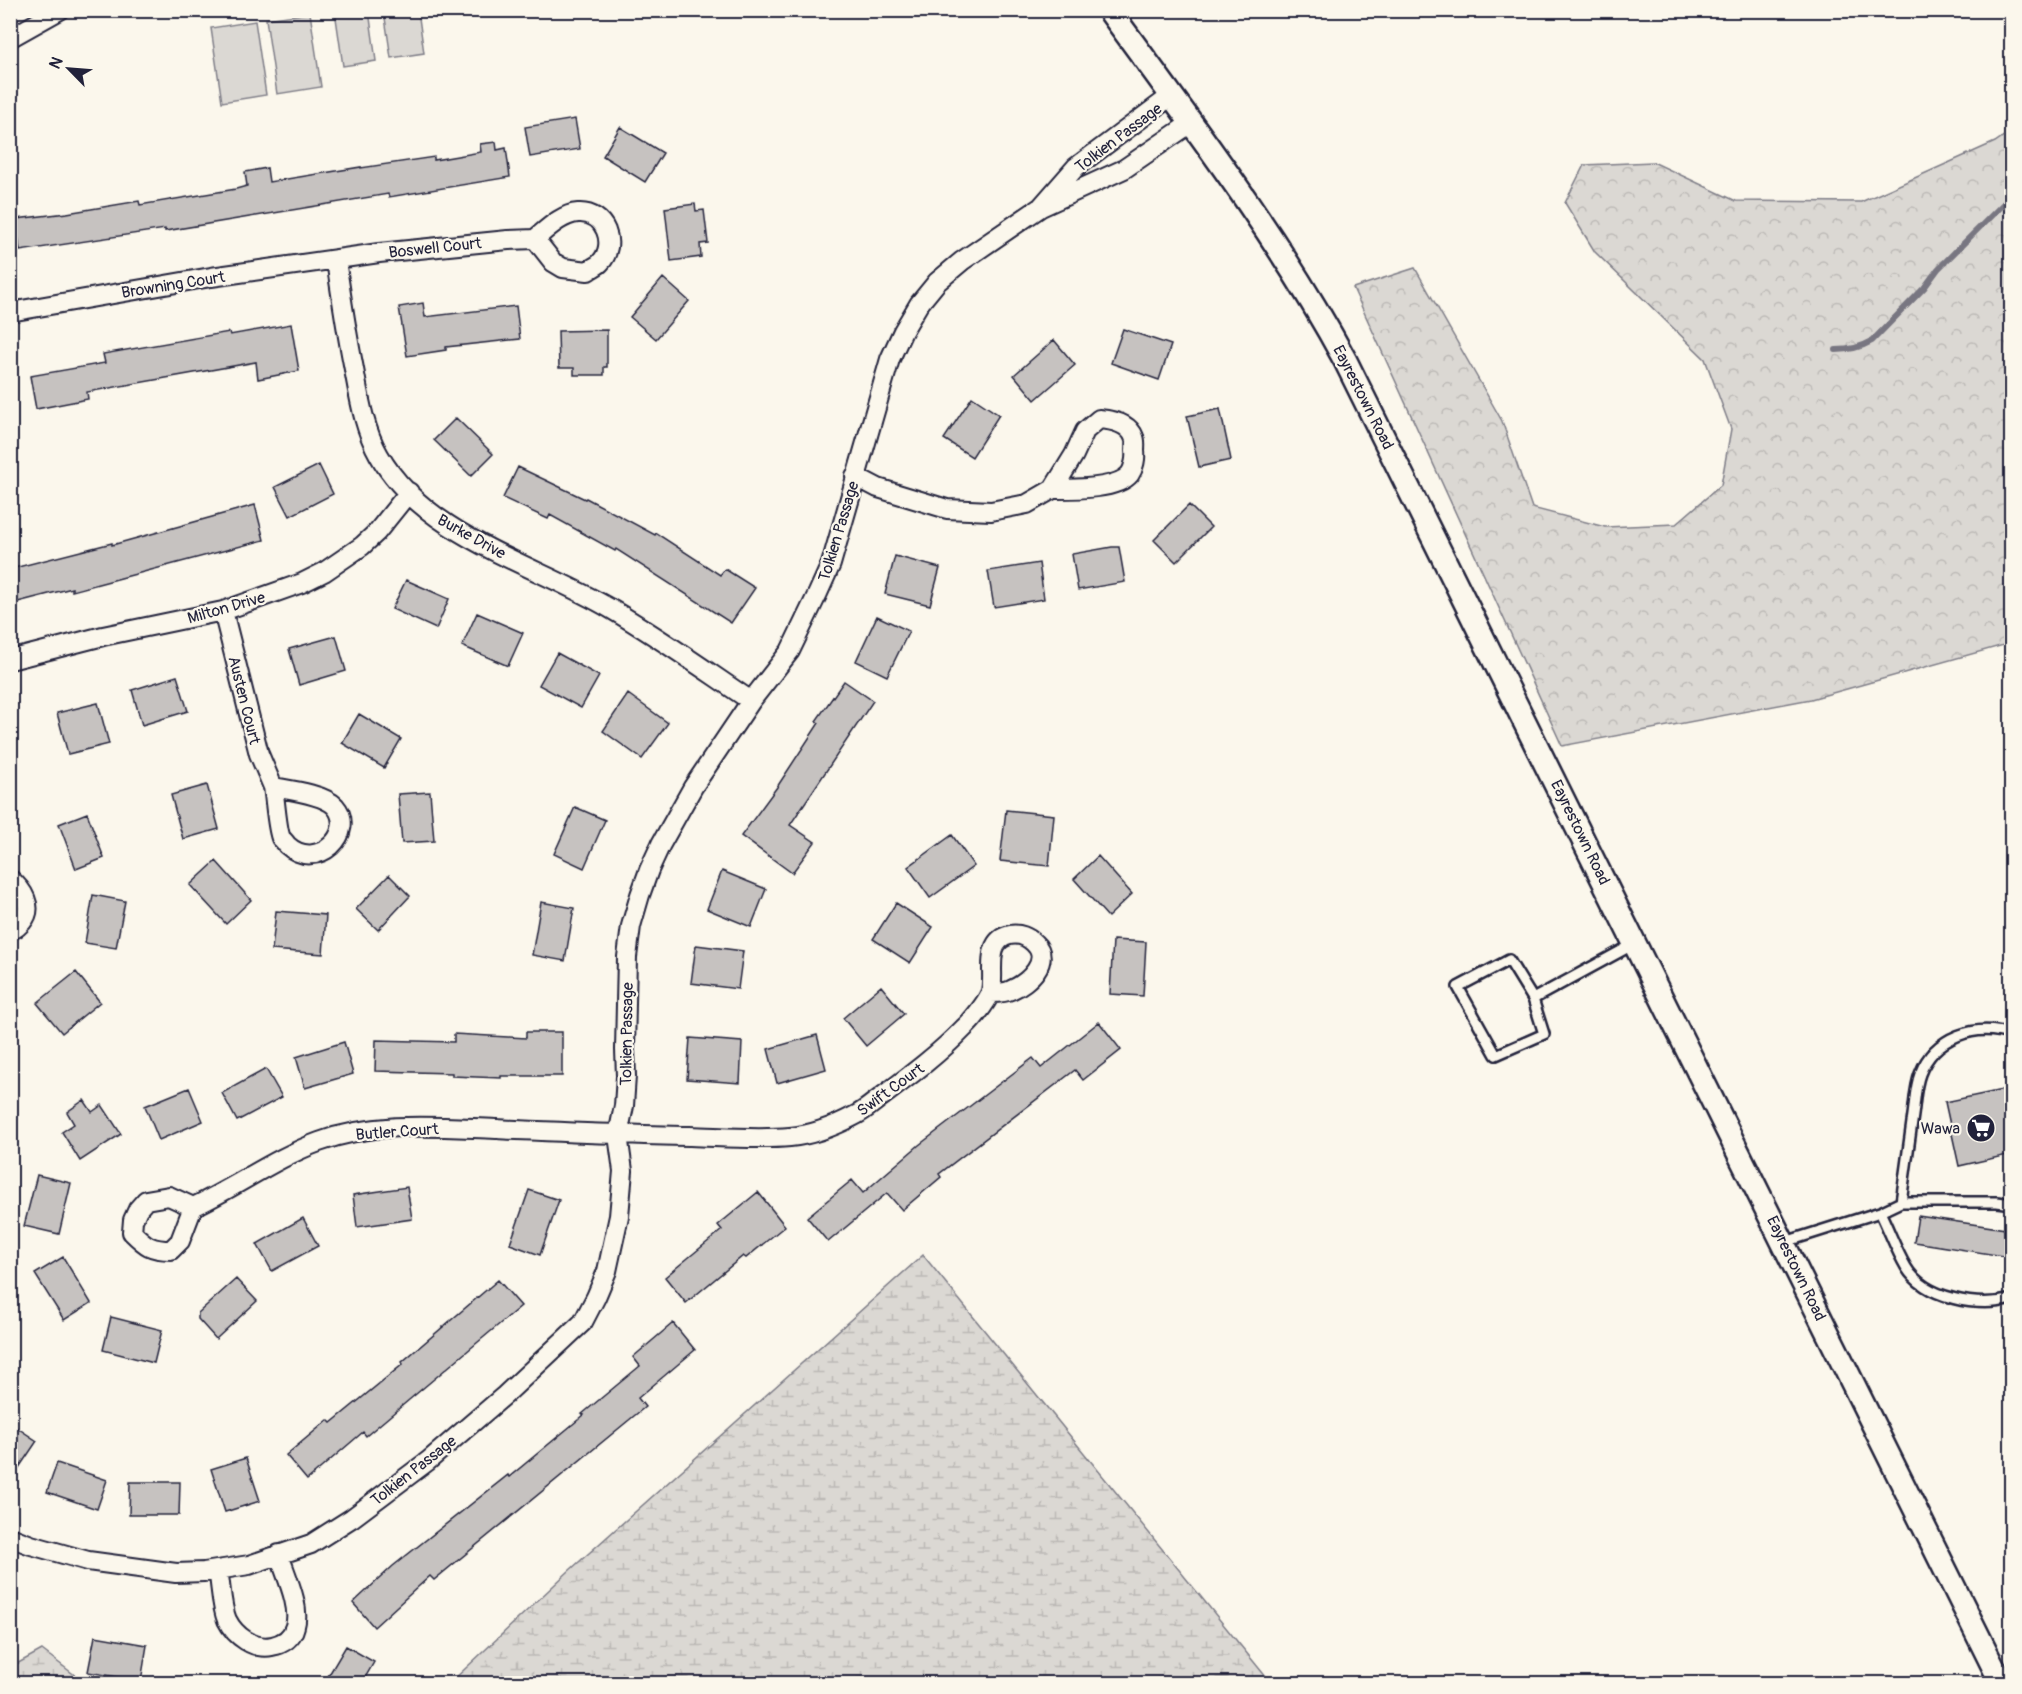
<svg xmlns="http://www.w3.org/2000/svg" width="2022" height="1694" font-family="Pangolin,sans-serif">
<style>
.forest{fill:url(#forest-crowns);stroke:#7e7d87;stroke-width:1.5}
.wetland{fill:url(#wetland-marsh);stroke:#7e7d87;stroke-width:1.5}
.park{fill:#dbd8d3;stroke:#7e7d87;stroke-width:1.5}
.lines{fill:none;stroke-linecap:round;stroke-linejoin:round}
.stream{stroke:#787681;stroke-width:6}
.building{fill:#c6c2c0;stroke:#22223b;stroke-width:1.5}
.service-casing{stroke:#22223b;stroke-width:14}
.minor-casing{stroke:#22223b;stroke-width:22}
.tertiary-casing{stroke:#22223b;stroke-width:27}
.service{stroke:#fbf7ec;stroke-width:9}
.minor{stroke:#fbf7ec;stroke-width:18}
.tertiary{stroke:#fbf7ec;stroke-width:22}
.labels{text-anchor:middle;stroke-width:4.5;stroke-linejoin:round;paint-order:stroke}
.street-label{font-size:16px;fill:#22223b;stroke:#fbf7ec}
.poi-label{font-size:16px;fill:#22223b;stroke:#fbf7ec;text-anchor:end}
</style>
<defs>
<pattern id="forest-crowns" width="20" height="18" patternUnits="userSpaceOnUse" patternTransform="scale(1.5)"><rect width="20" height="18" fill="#dbd8d3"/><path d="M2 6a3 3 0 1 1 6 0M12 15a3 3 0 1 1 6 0" fill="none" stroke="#bcb9b6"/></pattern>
<pattern id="wetland-marsh" width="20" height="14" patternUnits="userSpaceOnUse" patternTransform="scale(1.5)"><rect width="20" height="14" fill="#dbd8d3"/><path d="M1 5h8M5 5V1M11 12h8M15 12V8" fill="none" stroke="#bcb9b6"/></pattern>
</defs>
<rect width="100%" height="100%" fill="#fbf7ec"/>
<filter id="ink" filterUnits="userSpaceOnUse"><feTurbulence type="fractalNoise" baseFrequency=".0167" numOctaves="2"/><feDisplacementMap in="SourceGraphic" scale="12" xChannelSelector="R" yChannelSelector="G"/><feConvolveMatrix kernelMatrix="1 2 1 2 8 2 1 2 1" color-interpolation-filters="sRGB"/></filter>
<g filter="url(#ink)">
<path class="forest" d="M2011,131v512l-200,56 -249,47 -209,-458 62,-20 87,153 30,87 73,19 71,-3 45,-39 10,-56 -26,-70 -110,-107 -30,-49 19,-38 69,-3 83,39 125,1 134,-60z"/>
<path class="wetland" d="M923,1255l348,428h-821l120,-113z
M42,1650l43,33h-74v-16z"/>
<path class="park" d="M335,11h34l7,50 -33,5z
M384,11h34l6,42 -33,5z
M310,13l11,74 -44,7 -11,-75z
M255,21l11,74 -44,7 -11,-74z"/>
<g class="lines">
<path class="stream" d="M1836,350c14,0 24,-2 36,-9l52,-53 14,-19 74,-74"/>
</g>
<path class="building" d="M575,119l5,30 -50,8 -5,-30z
M620,127l43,26 -18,29 -42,-26z
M496,142l1,8 9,-2 4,29 -121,20 -1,-3 -223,37v-2l-145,22 -4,-32 51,-6 72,-12 1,4 96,-16 11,-3 -2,-14 22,-4 2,14 92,-15v1l73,-11v3l47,-8 -1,-8z
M695,204l1,7 8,-1 4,33 -8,1 1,13 -30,4 -6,-53z
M663,278l26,23 -33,38 -26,-22z
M423,303l2,14 91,-11 4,33 -74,8v3l-39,6 -8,-49z
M291,324l8,47 -41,8 -2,-17 -169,30 1,7 -52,10 -6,-33 75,-13 -2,-9 126,-22 1,3z
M1123,329l48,16 -12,35 -48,-17z
M607,330v37h-3v8h-30v-7h-15l-1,-37z
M1054,340l21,25 -40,35 -21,-25z
M972,397l27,18 -27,42 -28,-18z
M1220,409l11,51 -32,7 -12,-51z
M456,418l37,36 -22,22 -37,-36z
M319,465l14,29 -43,22 -15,-29z
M518,467l67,32 1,-1 69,37 1,-2 64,42 5,-6 30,19 -24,35 -115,-74 -1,2 -65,-36 -2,4 -45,-21z
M255,505l9,35 -192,51v-3l-62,16v-35l102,-26v2z
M1189,505l22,22 -35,35 -22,-22z
M1112,547h7l6,35 -47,8 -6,-36z
M895,556l45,12 -10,37 -45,-11z
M1039,563l5,36 -50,8 -6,-36z
M406,580l43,19 -13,30 -44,-20z
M477,613l46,20 -15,33 -46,-20z
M877,616l32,15 -22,45 -31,-15z
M336,636l10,35 -47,14 -10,-36z
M557,653l42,23 -18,32 -42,-23z
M177,676l11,35 -46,14 -10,-35z
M844,681l29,20 -83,124 25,17 -23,31 -51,-37 36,-49 42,-64 -3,-2z
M628,694l40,29 -26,36 -39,-28z
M98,703l11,41 -41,10 -11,-41z
M359,714l42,25 -17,29 -42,-25z
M207,785l12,44 -36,10 -12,-44z
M430,792l4,49 -32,2 -4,-49z
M575,807l30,13 -21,48 -30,-14z
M1006,810l48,5 -5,51 -49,-5z
M87,813l17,45 -28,11 -17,-45z
M952,835l22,31 -44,32 -22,-31z
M1098,856l34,38 -24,23 -34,-38z
M216,861l35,39 -25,24 -36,-39z
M722,871l44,18 -15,38 -44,-18z
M389,875l21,21 -32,34 -22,-21z
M93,895l32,6 -9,47 -31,-5z
M541,902l33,6 -9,53 -33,-6z
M896,903l37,24 -23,36 -37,-24z
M276,911l50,4 -3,39 -51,-4z
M1113,940l33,2 -3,54 -33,-2z
M696,945l47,6 -5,38 -47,-6z
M76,972l24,30 -38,31 -25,-30z
M881,986l23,28 -38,32 -23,-28z
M1099,1022l22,28 -38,30 -8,-10 -136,104 2,3 -39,33 -15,-17 -59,49 -21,-25 45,-37 11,13 56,-48 114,-87 8,10z
M526,1032h36v44h-61v2l-49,-2v-3l-77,-2 1,-31 78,2v-8l72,4z
M817,1035l9,34 -49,14 -9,-34z
M690,1038l52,4 -2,41 -53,-4z
M344,1042l9,32 -48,14 -9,-31z
M266,1069l16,28 -45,24 -15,-28z
M189,1088l14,33 -44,19 -14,-34z
M2012,1088v66l-53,12 -14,-64z
M84,1100l8,12 10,-7 19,29 -41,27 -18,-29 12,-8 -7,-12z
M37,1175l34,8 -12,51 -35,-8z
M407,1187l5,32 -55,8 -4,-32z
M529,1190l30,10 -19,55 -30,-11z
M758,1192l27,34 -39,32 -3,-2 -57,47 -21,-26 57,-47 -4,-5z
M1918,1216l94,14 -3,27 -95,-15z
M303,1218l15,28 -46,25 -15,-27z
M63,1257l28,46 -27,17 -29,-46z
M236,1279l21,22 -41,38 -18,-20v-6z
M498,1280l23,26 -155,130 -3,-4 -56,48 -21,-25 42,-35 3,3 72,-59 -1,-2z
M111,1317l51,13 -8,33 -51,-13z
M673,1323l22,27 -57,48 7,9 -211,173 -4,-4 -56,51 -21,-24 40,-37 115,-91 1,2 75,-62 -2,-1 58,-48 -7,-9z
M10,1423l27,18 -27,40z
M246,1458l14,43 -35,11 -14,-43z
M57,1463l50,17 -10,29 -50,-17z
M130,1482h50l-1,33h-50z
M95,1636l52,9 -6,36 -53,-9z
M346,1646l28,16 -12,21h-38z"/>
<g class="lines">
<g class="service-casing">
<path id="service" d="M1509,960l24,39 11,35 -48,21 -38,-68z
M1533,999l101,-55
M1901,1202c4,-29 8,-58 12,-87 2,-13 2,-28 7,-41 14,-37 56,-52 92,-39
M1880,1212c9,18 16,38 26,55 19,32 72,41 106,32
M1785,1242l95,-30 21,-10h96l15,2"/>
</g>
<g class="minor-casing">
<path id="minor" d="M10,38l50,-28
M1171,96l-95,71 -35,40 83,-38 67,-46
M336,260c5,35 10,69 17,104 6,31 10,63 26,91 45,81 156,109 232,154 48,28 94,61 140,92
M10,312l201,-35 168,-24 129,-13 27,-1 18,23 10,6 25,3c4,-3 9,-5 12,-8 18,-18 5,-52 -22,-50 -16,1 -31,16 -43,26
M855,476l23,12 69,21 44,2 36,-7 26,-15 21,-34 11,-24 14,-12c13,1 30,4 35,18 2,4 1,10 1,14 1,7 -1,17 -5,23 -13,16 -58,15 -77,15
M223,611l36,143 14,33c16,3 50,7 62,19 23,26 -18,67 -48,39 -1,-2 -5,-6 -6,-7 -4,-8 -6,-40 -8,-51
M10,660l93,-24 120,-25 79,-28 22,-11 38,-26 15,-14 32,-40
M10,879c12,10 25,28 12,43 -4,4 -5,7 -12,8
M193,1207l-13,34 -9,9c-20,0 -25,-4 -39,-18l1,-12 5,-11 8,-9 23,-4 24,11c43,-20 82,-49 126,-65 57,-21 118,-15 177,-13 65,3 129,6 194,7 33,1 67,4 100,1 21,-2 45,-11 64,-21 11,-5 20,-14 30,-21 28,-21 56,-42 80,-67 8,-7 22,-25 26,-34 7,-16 -8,-53 20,-59 9,-2 18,2 24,8 19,17 -6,40 -23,47 -6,3 -13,3 -20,3
M10,1537l21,8 57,16 88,12 28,-1 45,-7 62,-21 41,-26 76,-57 77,-66 78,-73 13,-25 11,-26 12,-55 4,-45 -5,-36 6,-29 2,-30 -1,-26 2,-93 4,-31 9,-31 9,-25 12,-26 32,-57 58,-86 39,-50 28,-58 13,-29 59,-205 13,-28 16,-27 18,-22 25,-21 79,-54
M218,1570c3,15 3,36 9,50 8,16 27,30 45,26 11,-2 20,-8 23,-20 6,-20 -10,-52 -16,-72"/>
</g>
<g class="tertiary-casing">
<path id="tertiary" d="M1109,10c83,114 169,226 236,350l657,1324"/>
</g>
<use href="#service" class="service"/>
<use href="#minor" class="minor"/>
<use href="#tertiary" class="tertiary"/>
</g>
</g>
<defs>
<g id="supermarket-disc" transform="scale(1.5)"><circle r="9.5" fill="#22223b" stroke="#fbf7ec"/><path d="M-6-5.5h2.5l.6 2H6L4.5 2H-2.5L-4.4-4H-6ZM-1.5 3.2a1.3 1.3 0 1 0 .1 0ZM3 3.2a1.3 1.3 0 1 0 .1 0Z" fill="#fff"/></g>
</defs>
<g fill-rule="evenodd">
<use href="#supermarket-disc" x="1981" y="1128"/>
</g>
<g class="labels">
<g class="street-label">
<text transform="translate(1118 137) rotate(-37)" y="6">Tolkien Passage</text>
<text transform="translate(435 247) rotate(-6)" y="6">Boswell Court</text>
<text transform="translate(173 284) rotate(-9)" y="6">Browning Court</text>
<text transform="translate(1364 397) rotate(63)" y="6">Eayrestown Road</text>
<text transform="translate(838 531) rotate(-73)" y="6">Tolkien Passage</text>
<text transform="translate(472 536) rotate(29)" y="6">Burke Drive</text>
<text transform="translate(226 607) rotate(-16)" y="6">Milton Drive</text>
<text transform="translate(245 700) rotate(76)" y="6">Austen Court</text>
<text transform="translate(1581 832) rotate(64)" y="6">Eayrestown Road</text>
<text transform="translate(626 1034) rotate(-89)" y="6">Tolkien Passage</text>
<text transform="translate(890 1089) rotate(-36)" y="6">Swift Court</text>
<text transform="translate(397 1131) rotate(-4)" y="6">Butler Court</text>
<text transform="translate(1797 1268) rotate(64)" y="6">Eayrestown Road</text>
<text transform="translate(413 1470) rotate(-38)" y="6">Tolkien Passage</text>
</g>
<g class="poi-label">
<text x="1960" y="1134">Wawa</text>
</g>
</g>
<rect width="2022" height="1694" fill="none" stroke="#fbf7ec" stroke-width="36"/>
<rect x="18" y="18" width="1986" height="1658" fill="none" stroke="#22223b" stroke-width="2" filter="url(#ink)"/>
<g transform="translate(69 69) rotate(295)" stroke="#fbf7ec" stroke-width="4.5" paint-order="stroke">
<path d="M0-4.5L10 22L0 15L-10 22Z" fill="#22223b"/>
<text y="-9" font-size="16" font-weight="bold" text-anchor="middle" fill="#22223b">N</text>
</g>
</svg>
